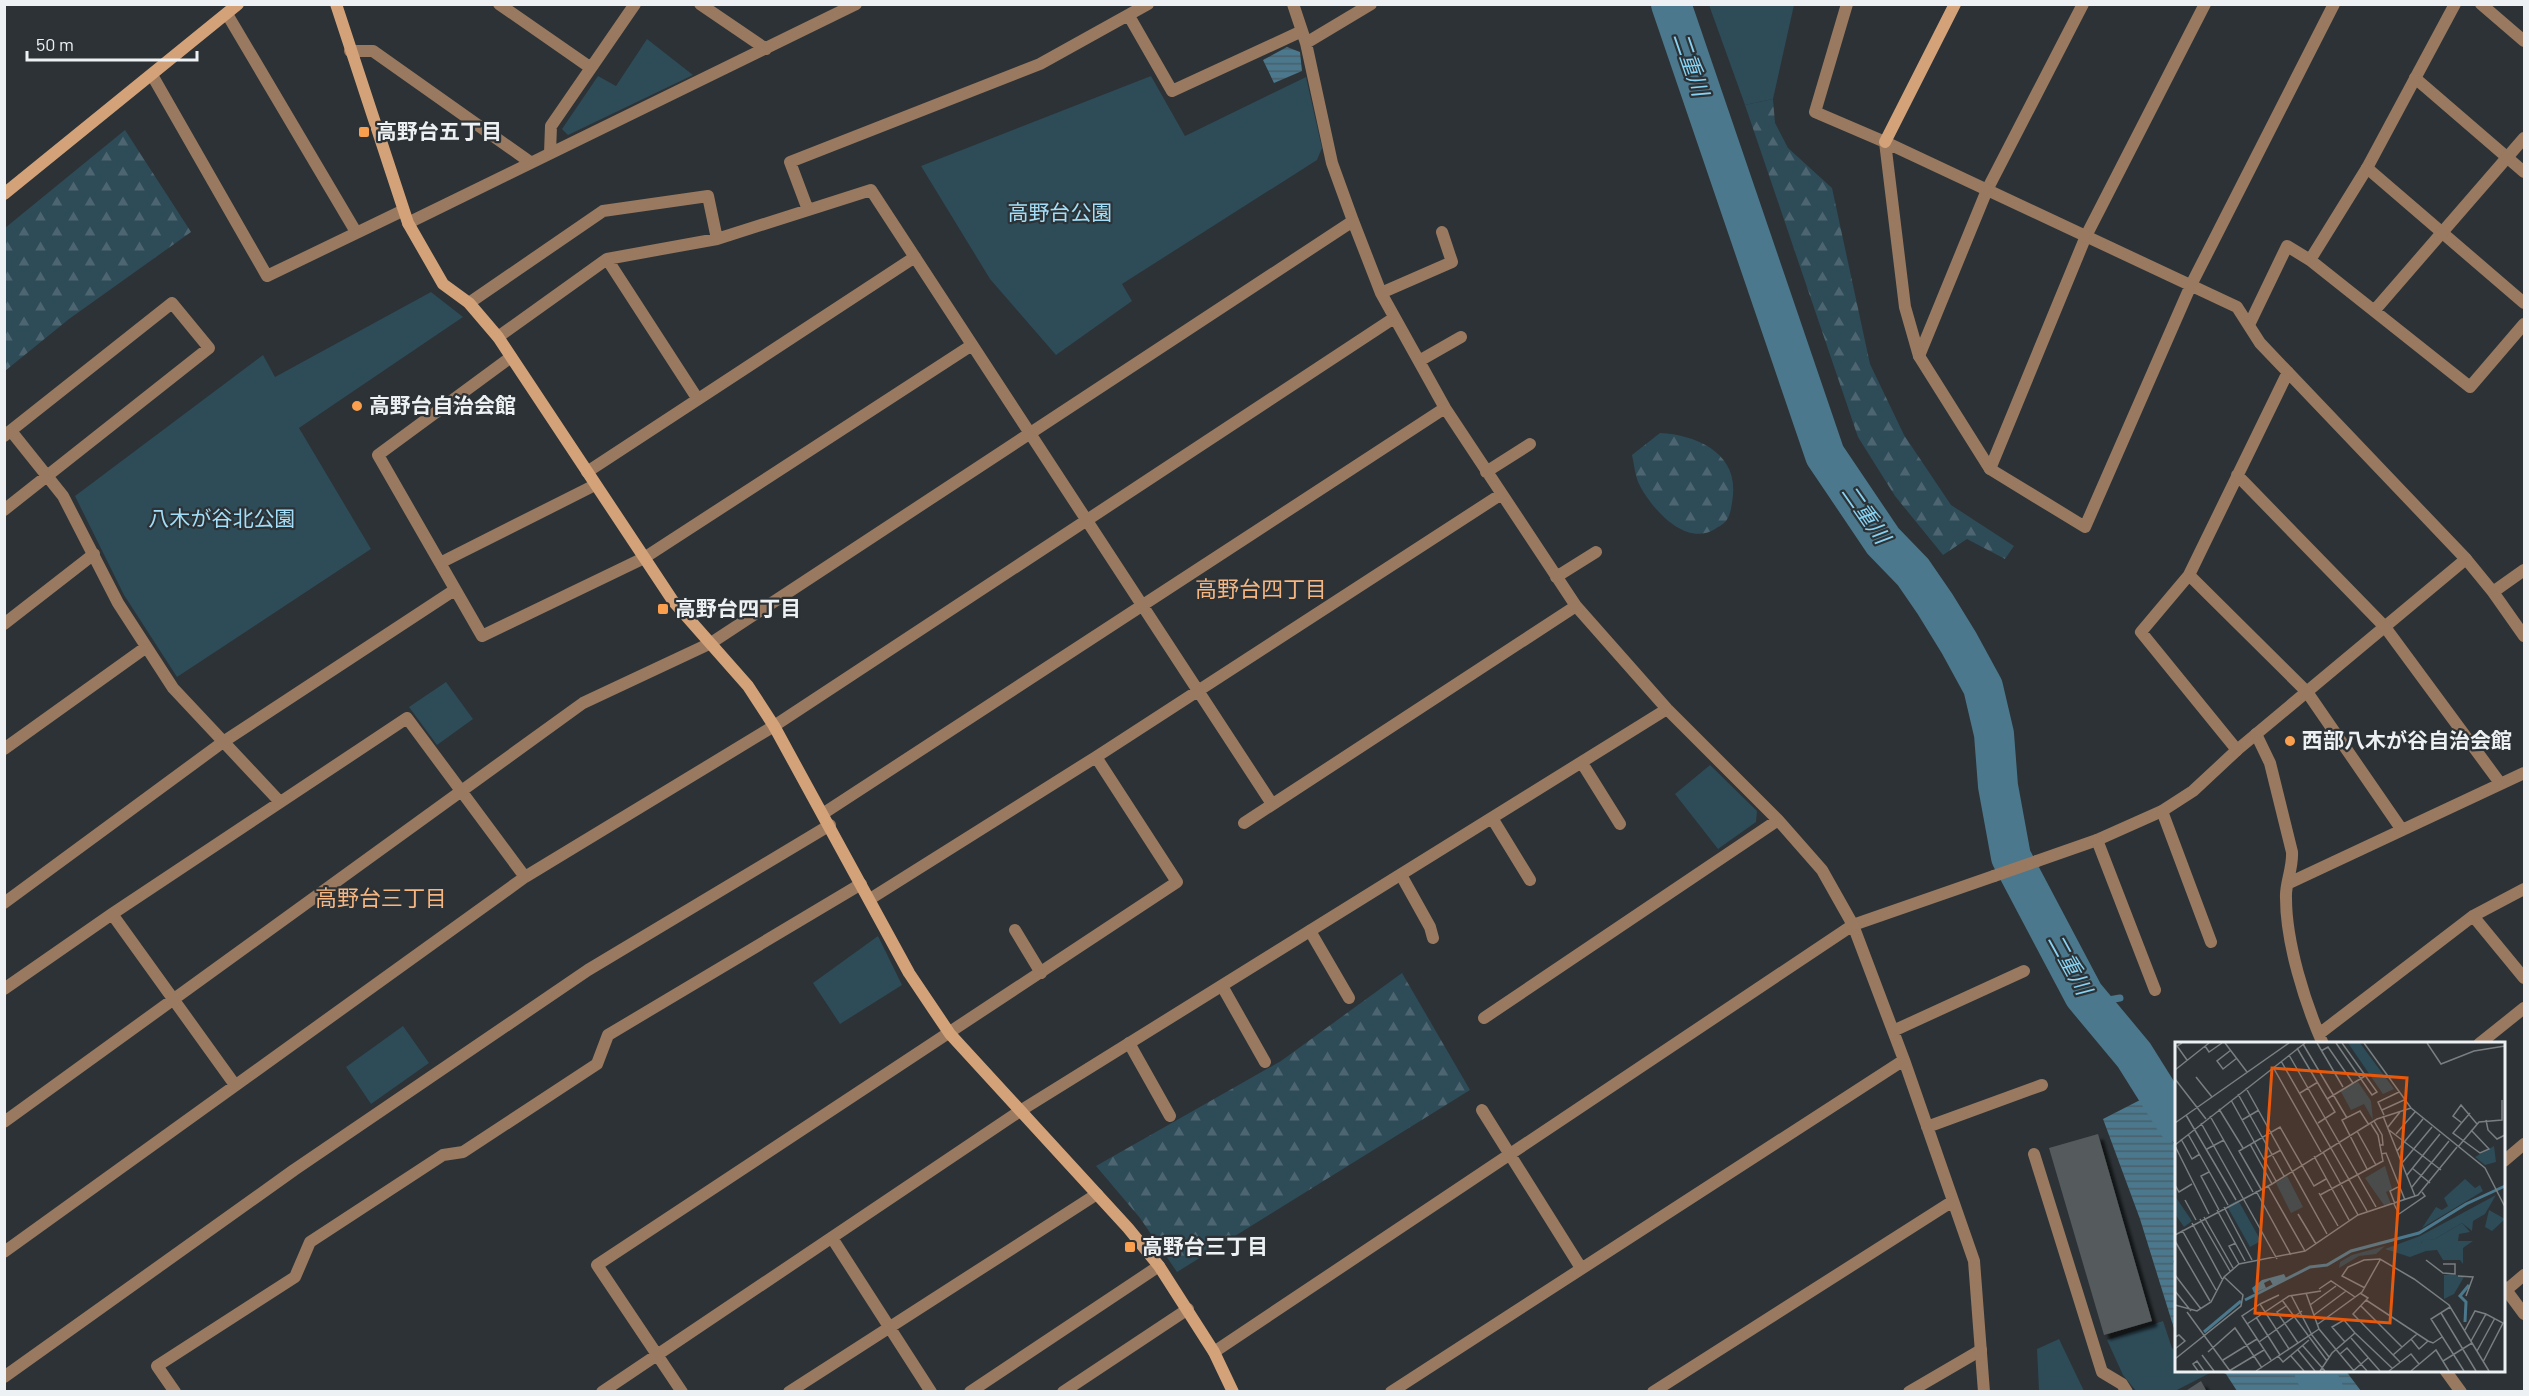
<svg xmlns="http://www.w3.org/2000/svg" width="2529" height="1396" font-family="Barlow,'Noto Sans JP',sans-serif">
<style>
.green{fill:#2e4b58}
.forest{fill:url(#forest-firs)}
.water{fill:url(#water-rules)}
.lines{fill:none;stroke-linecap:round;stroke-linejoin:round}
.stream{stroke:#4b788c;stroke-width:7}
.river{stroke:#4b788c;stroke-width:40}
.building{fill:#545a5d;filter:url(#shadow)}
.lane{stroke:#997960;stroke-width:12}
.street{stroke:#997960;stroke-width:12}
.secondary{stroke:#d4a279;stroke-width:12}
.poi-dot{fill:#f99f4d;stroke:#2c3235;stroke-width:2}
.labels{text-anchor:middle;stroke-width:4.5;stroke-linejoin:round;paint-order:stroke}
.poi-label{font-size:21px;font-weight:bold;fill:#edf1f3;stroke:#2c3235;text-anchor:start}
.park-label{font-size:21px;fill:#a2def8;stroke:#2c3235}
.water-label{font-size:22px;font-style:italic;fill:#87d3f4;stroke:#2c3235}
.neighbourhood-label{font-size:22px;fill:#f5b682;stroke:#2c3235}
.inset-river{fill:none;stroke:#4b788c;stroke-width:3}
.inset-road{fill:none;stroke:#797e81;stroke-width:1.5}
.view{fill:#e8590c;fill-opacity:0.15;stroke:#e8590c;stroke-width:3}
.inset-edge{fill:none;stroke:#edf1f3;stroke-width:3}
</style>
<defs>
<pattern id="forest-firs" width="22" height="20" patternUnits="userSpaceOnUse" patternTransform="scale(1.5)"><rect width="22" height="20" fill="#2e4b58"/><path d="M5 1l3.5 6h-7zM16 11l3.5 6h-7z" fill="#4d6570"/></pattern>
<pattern id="water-rules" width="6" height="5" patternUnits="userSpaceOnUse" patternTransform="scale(1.5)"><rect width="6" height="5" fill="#4b788c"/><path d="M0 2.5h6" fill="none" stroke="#49606a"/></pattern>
<filter id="shadow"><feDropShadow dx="5.5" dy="5.5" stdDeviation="1.5" flood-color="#0009"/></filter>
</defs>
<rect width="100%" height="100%" fill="#2c3235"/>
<path class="green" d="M1709,5h85l-21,94 -28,6z
M647,39l46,36 -125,60 -6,-6 36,-53 18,10z
M1151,76l34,60 121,-59 16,71 -5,12 -195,124 10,17 -76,54 -66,-76 -69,-113z
M431,292l32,25 -164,111 72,121 -194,128 -53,-82 -49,-99 188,-141 12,22z
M446,682l27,37 -36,26 -28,-38z
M1710,765l47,46 -1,11 -38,27 -43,-55z
M878,936l24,49 -62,39 -27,-41z
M403,1026l26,37 -58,41 -25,-37z
M2163,1321l9,27 4,3v19l36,2 -37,19h-39l-13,-16 -16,-35z
M2059,1339l25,52h-45l-2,-42z"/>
<path class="forest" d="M1773,99l2,24 13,25 44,40 38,176 34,71 47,70 63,41 -9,13 -38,-20 -24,16 -48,-59 -37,-59 -113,-332z
M125,130l66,102 -122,87 -64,52v-143z
M1660,433c36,2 77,19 73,62 -1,8 -2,20 -7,26 -2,3 -8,6 -11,8 -30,19 -65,-22 -77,-47 -3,-8 -4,-18 -6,-27z
M1402,973l68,117 -293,182 -37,-54 -44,-52 185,-105z"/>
<path class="water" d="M1287,47l13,5 2,19 -28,12 -11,-23z
M2142,1099l15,25 19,22v113l-3,2 3,6v68l-36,-116 -37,-100z
M2219,1371h79l11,20h-72l-11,-17z
M2331,1371h15l15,20h-20z"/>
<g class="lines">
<path class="stream" d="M2091,1003l29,-5"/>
<path class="river" d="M1671,4l154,451 58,86 30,31 22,32 24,39 24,44 11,47 4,52 13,71 73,138 50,60 42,67
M2314,1370l10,22"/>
</g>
<path class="building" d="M2098,1134l54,187 -48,14 -55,-187z
M2201,1381l6,11h-23z"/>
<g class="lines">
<path class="lane" d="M1847,4l-32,108 70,30
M2481,4l43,37
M2415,78l109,94
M2367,168l157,135
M2191,285l143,-281
M1919,356l68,-166 96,-186
M1990,469l96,-233 119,-232
M2037,861l60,-21 65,-29 31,-20 44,-41 229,-191
M1401,875l29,52 3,11
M1853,925l141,-49
M1015,930l26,43
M1310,931l39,67
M1222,986l43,76
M1129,1043l41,73
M2034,1154l68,218 20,12 5,8
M175,1392l-18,-26 138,-89 15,-35 133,-87 20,-3 134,-88 11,-29 253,-151
M1909,1392l72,-42"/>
<path class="street" d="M499,4l92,64
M700,4l66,45
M1293,4l13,39 26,120 21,58 28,72 64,115 131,198 91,103 111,111 44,50 31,55 51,135 70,201 10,131
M227,14l129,218
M1129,16l43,75 130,-60
M1306,43l65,-39
M350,51h23l157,111
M152,75l115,201 135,-65
M1885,142l352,165 23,36 206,216 27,33 31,44
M1885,142l20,165 14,49 71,113 95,58 106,-242
M550,153l1,-27 84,-122
M808,210l-18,-48 250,-98 108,-60
M408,223l448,-219
M607,259l90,139
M2310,260l57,-92 88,-164
M1381,293l71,-31 -10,-30
M469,303l134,-92 105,-15 9,43
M2374,311l150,-173
M2249,325l38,-79 23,14 160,127 54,-63
M498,337l109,-78 110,-20 154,-49 401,614
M511,357l-133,98 104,181 162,-78 328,-213
M1419,361l42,-24
M11,431l52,65 55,107 55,85 107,114
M4,436l168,-133 37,45 -205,162
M587,472l328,-215
M1486,472l44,-28
M2237,475l148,152 115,156
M440,563l155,-78
M2189,575l118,117 95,138
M1556,577l40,-25
M2493,592l31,-22
M4,624l90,-70
M2256,734l14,29 22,89c1,17 -7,31 -6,46 0,45 19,105 37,146
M4,749l141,-101
M2237,750l-96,-118 48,-57 99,-203
M1582,763l38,61
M2162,811l49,131
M824,813l621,-405
M1492,818l38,62
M1244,823l332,-217
M2097,840l58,150
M1994,876l43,-15
M2289,883l235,-110
M870,899l226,-142 404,-262
M4,903l219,-161 230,-151
M112,914l123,171
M2473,916l51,62
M4,989l108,-75 295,-196 118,159
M1484,1018l294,-198
M1893,1031l131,-60
M2319,1034l154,-118 51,-27
M2479,1044l45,-36
M1482,1110l99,158
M4,1122l579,-419 128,-60 642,-422
M1927,1127l115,-42
M2504,1161l20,-17
M832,1238l99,154
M4,1252l521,-375 249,-151 620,-408
M2504,1287l20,27
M2504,1292l20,-17
M1214,1352l639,-427
M2445,1370l16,22
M4,1377l290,-207 294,-200 242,-145
M602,1392l418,-281 647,-402
M682,1392l-85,-127 580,-383 -81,-125
M789,1392l308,-198
M970,1392l189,-126
M1063,1392l125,-83
M1391,1392l513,-332
M1653,1392l300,-191"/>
<path class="secondary" d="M336,4l72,219 35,61 26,19 29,34 175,264 75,85 26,40 135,247 41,61 178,194 31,38 55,86 19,40
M1885,142l70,-138
M4,194l234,-190"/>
</g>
<g class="poi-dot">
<rect x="358" y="126" width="12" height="12" rx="3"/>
<circle cx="357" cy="406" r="6"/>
<rect x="657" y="603" width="12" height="12" rx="3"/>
<circle cx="2290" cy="741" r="6"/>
<rect x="1124" y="1241" width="12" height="12" rx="3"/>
</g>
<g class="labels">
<g class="poi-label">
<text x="376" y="139">高野台五丁目</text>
<text x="369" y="413">高野台自治会館</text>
<text x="675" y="616">高野台四丁目</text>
<text x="2302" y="748">西部八木が谷自治会館</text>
<text x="1142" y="1254">高野台三丁目</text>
</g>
<g class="park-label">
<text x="1060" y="220">高野台公園</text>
<text x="222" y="526">八木が谷北公園</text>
</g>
<g class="water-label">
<text transform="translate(1691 64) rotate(71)" y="8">二重川</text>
<text transform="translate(1866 514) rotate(55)" y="8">二重川</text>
<text transform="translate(2070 964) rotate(61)" y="8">二重川</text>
</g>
<g class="neighbourhood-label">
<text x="1261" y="597">高野台四丁目</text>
<text x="381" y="906">高野台三丁目</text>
</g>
</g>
<g transform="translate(2175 1042)">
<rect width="330" height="330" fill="#2c3235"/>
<path d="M183,40l13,19 2,19 -9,-16 -13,6 -11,-20zM319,104l2,16 -11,3 -10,-8zM210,124l7,23 -6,3 5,12 -7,1 -19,-27zM290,137l10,9 5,-3 3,6 -61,37 14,-21 6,3 6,-4 -4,-8zM321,153l-11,19 -12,7 -1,10 -10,-8 -27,16 -14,3 5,9 -16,6 -25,-8 35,-13zM314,168l16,9 -13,12 -7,-4zM278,232l11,3 -10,17 -10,5v-24z" fill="#2e4b58"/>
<path d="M173,1h12l34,46 -11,5zM112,134l16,31 -12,6 -15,-30zM0,154l17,25 -8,6 -9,-13zM63,158l23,41 -11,6 -23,-41zM287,181l8,9 -11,2 -1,7h15l-10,7v16l-3,-4h-17l-6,-10 -11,1 -6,-6 3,-5 12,-1zM210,204l-9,8 -17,2 -20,12 1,-6 12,-7z" fill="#2e4b58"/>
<path d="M109,232l2,4 -6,4 -7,3 -3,-5 -6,3 2,5 -12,5 -2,-5 10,-8z" fill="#4b788c"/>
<path class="inset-river" d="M70,258l65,-33 17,-2 24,-14 68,-18 47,-29 39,-18M290,280l1,-20 -6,-6 9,-11M29,290l37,-31"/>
<path class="inset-road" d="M7,1l-5,3 10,14M50,1l22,29M142,1l26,44M161,1l36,52 5,-3 -35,-49M189,1l47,65 74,60 20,39M252,1l14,21 33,-13 31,-5M128,2l44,74M30,4l4,6 13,-9M122,6l38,64 -17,11M56,8l-14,11 6,8 14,-11M146,9l7,-4 25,36M114,13l87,152M106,19l86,150M98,25l48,85M0,28l34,-27M21,35l16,20M0,37l31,40M71,46l81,146M125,51l18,-11M63,52l46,82M152,57l38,-23M56,58l45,81M44,67l24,39M207,68l22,-10M295,71l-17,20 27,20 9,-4 -18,-19M11,73l50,85M209,73l-6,-13 21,-10M35,74l43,76M208,74l32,80M67,78l17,-10M311,78l2,10 9,9 8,-4M199,79l8,14 1,10h-4M0,81l114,-80M26,81l76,136M287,81l-9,-7 8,-11 16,19M213,85l12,-15M214,88l52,40M182,89l19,34M13,92l40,71M221,92l19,-22M6,97l11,20 8,-5M75,102l22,40M0,103l130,-102M0,104l34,68M283,105l21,-25 23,-2v-20M32,107l17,-9M222,109l26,-32M148,110l35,63M206,112l5,-1 19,47M139,114l35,64M89,117l17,-9M227,121l30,-36M237,126l18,15M192,127l-25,-49 18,-9 9,14M34,130l-8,4 18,34M232,133l33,-41M0,143l4,7 13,-8M93,144l37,65M237,145l37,-46M86,147l-22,-38 41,-24 34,59 12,-7M81,149l35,64M144,151l19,33M145,153l63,-34 -5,-26 -7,-11M10,158l11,20M219,162l5,10 26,-18 -3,-4M220,162l-5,-13 8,-4M49,165l28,53M42,168l28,51M123,172l18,30M29,175l29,51M25,177l30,52M17,181l30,56M7,188l34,60M0,193l97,-51 105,-65 34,-11M0,199l35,60M61,201l-7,3 10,18M251,218l17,13 12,1v-10h-12M0,233l26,34M283,234l15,1 -7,19M190,246l-23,-12 6,-9 16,-7 16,-1 34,20 35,26 40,66M144,247l12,-8 24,16M0,249l16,20M131,251l13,36 35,42M185,251l8,5 -15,16 47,48M116,253l21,40 17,22M107,258l45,61M191,258l62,41 5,2 9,-6M85,262l19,-9M0,263l22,6 14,-9 13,-25 15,-13 66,-13 53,-36 60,-20 39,-48M135,263l26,-19M111,264l-9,6 21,31M186,264l41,41M275,265l-19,12 33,52M12,270l43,59M266,271l35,58M139,273l32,-24M81,275l24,38M72,282l42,-28 32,-5M143,282l44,-32 18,-32M290,288l10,-19 11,3M0,295l4,-2 6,6 -10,8M176,296l29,33M236,297l8,10 9,-8M296,299l15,-27 17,9 -20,39M84,300l43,-31M170,300l-13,-15 12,-7 11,13M128,304l22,25M123,308l17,21M302,309l18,-33M33,310l27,-24 27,40M165,312l7,-6 20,23M27,313l12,16M218,313l24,-21M103,314l5,6 26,-22M116,314l13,15M0,317l66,-53 2,-11 -19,-18M48,318l34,-21M96,318l-29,-44 18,-12 29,45M268,319l29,-18M23,329l-5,-7 4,-3 7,10M54,329l35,-21M81,329l63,-42M145,329l12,-18 23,-20 37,35M178,329l15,-13M214,329l22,-17 8,10M236,329l25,-21 13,21"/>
<path class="view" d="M97,26l135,10 -17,245 -135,-10z"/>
<rect width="330" height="330" class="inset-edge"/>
</g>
<rect width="2529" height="1396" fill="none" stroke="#edf1f3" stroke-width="12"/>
<path d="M27 51v9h170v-9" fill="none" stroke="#edf1f3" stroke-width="3"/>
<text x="36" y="51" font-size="18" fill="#edf1f3" stroke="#2c3235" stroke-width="4.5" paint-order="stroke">50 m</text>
</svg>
